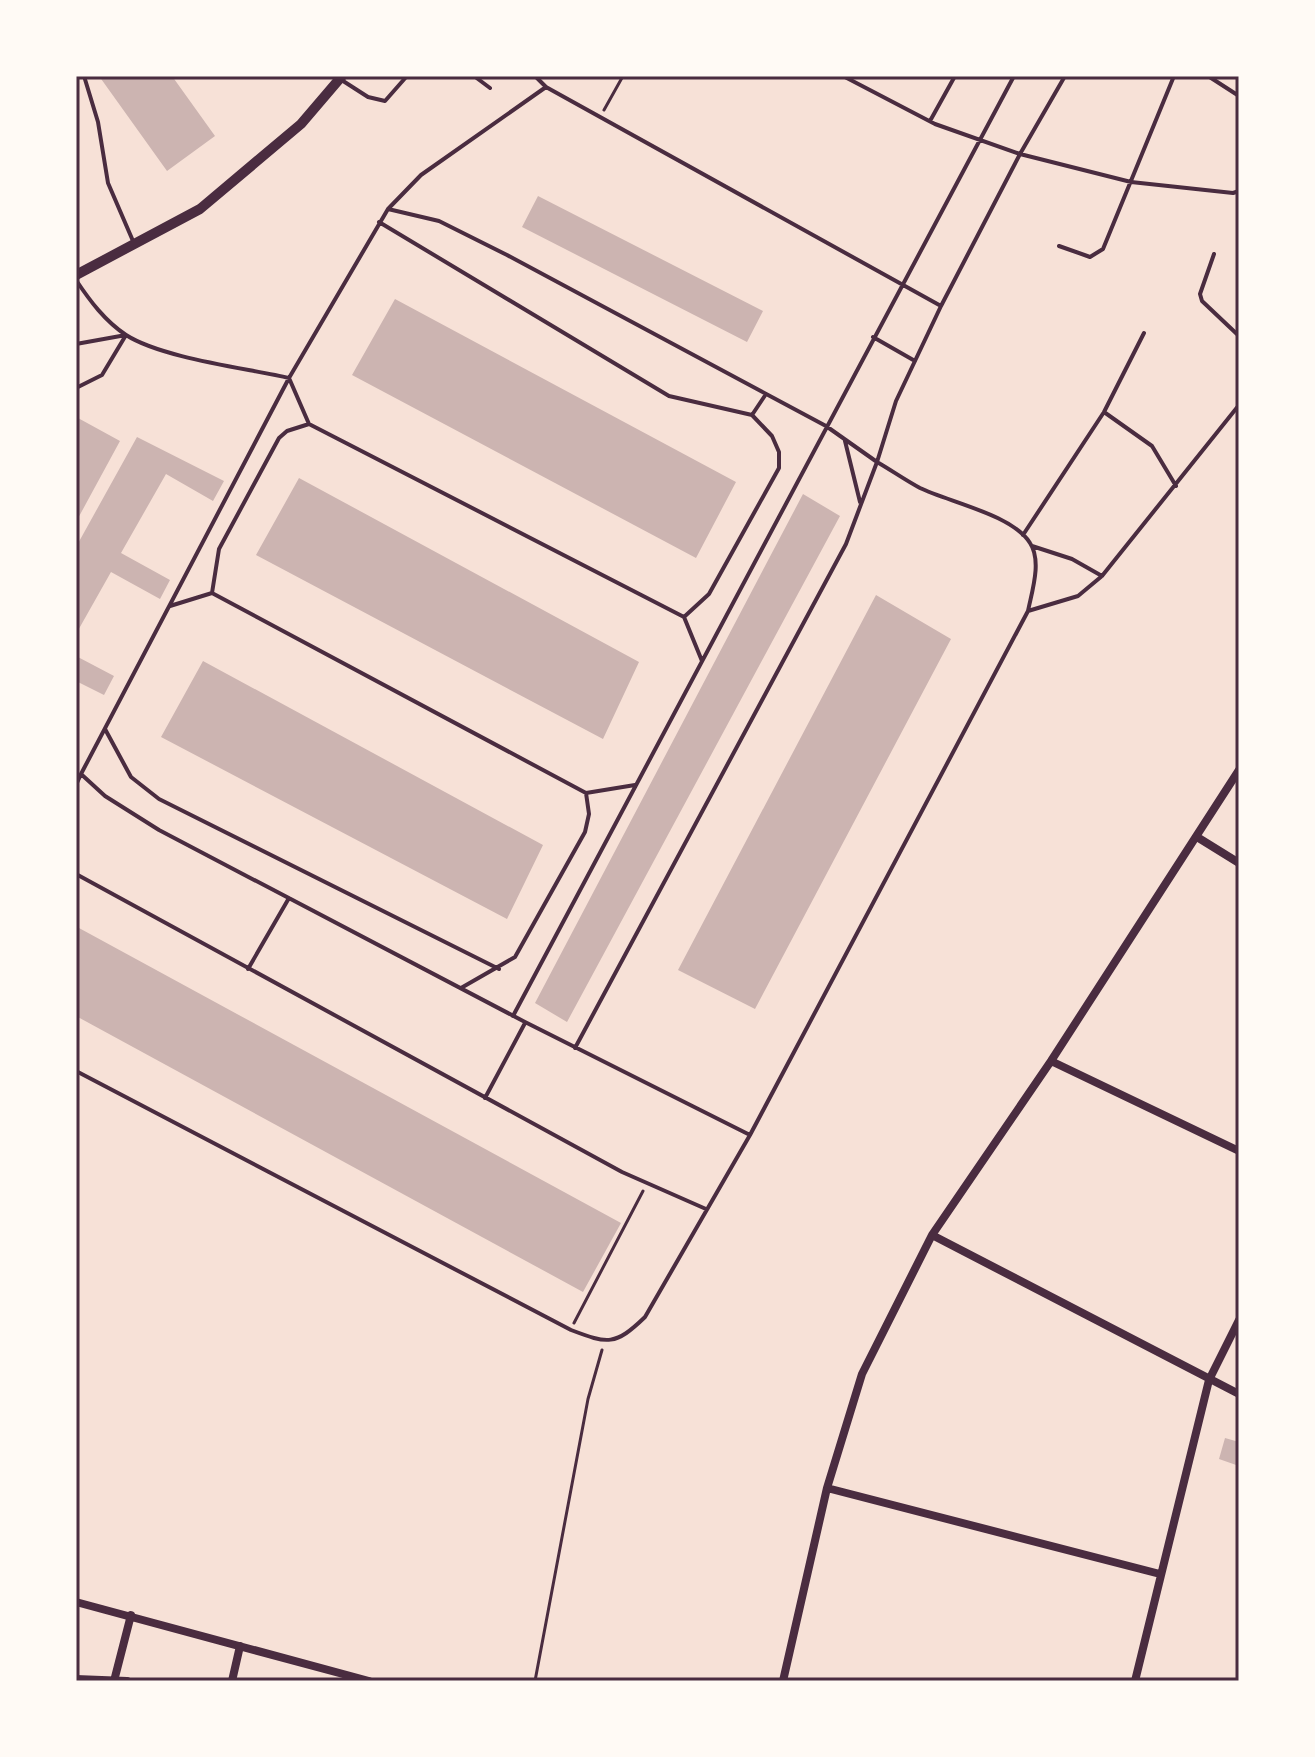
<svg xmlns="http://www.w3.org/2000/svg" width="1315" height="1757" font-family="'DM Sans',sans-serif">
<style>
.building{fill:#ccb4b1}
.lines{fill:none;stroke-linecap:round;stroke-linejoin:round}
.path{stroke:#4a2c40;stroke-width:3}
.service{stroke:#4a2c40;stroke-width:4}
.minor{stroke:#4a2c40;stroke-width:8}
.tertiary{stroke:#4a2c40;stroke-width:10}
.neatline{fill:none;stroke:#4a2c40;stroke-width:3}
</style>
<rect width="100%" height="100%" fill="#f7e1d7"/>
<path class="building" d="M99,76h73l43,60 -48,35z
M538,196l225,115 -16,31 -225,-115z
M395,299l341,183 -40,76 -344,-183z
M78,418l42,23 -44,81v-100z
M137,437l87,44 -11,20 -47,-27 -45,79 49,27 -10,19 -49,-27 -35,62v-87z
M299,478l340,184 -36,77 -347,-184z
M803,494l37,22 -273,506 -32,-19z
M876,595l75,44 -196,370 -77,-39z
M76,656l38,20 -10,19 -28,-14z
M203,661l340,184 -36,74 -346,-182z
M79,928l542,295 -38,69 -507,-276v-82z
M1225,1438l14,4v24l-20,-7z"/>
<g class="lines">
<path class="path" d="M604,110l19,-34
M574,1323l69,-132
M535,1681l53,-282 14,-49"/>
<path class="service" d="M84,76l14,46 10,61 25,58
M474,76l16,12
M535,76l11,11
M843,76l92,48 85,30 45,-78
M1208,76l31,20
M340,79l28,18 17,4 22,-25
M930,121l25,-45
M388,209l51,12 68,34 319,171 51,36 -31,82 -271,504
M379,222l290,174 83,19 20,21 7,16v16l-70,126 -25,23
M1059,246l31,11 13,-8 71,-173
M1214,254l-14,40 2,7 37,35
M76,280c14,21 29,41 50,55 36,23 119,33 163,43l20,46 375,193 18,44
M941,306l79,-152 111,28 102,11 6,-2
M873,337l42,24
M76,344l50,-9 -24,40 -26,13
M1104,412l48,34 24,40
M752,415l14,-21
M845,441l15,61
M1023,535l81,-123 40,-79
M1032,546l40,13 30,17
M212,593l7,-44 60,-111 8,-7 22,-7
M170,606l42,-13 374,200 49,-8
M1028,611l50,-15 24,-20 137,-171
M105,729l26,48 28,22 340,170
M76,785l5,-11
M76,874l546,298 84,37
M248,969l41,-71
M461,988l54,-31 70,-125 4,-18 -3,-21
M513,1016l501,-940
M76,1071l495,259c37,14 44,16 74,-13l105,-182 278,-524c4,-20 14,-50 2,-68 -17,-28 -81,-41 -110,-55 -15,-8 -29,-18 -43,-26l19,-61 45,-95 -395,-219 -125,88 -33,34 -99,169 -208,396 24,22 54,34 366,192 225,113
M485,1098l40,-75"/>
<path class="minor" d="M1197,837l42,26
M1051,1061l188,90
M932,1235l307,159
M827,1488l333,86
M76,1602l293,79
M76,1679l51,2
M114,1681l17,-66
M232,1681l8,-35
M783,1681l44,-193 35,-114 70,-139 119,-174 188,-291
M1135,1681l74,-301 30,-60"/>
<path class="tertiary" d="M76,275l124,-66 101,-85 41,-48"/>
</g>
<rect width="1315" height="1757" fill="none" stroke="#fffaf5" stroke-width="156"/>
<rect x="78" y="78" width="1159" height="1601" class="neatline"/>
</svg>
